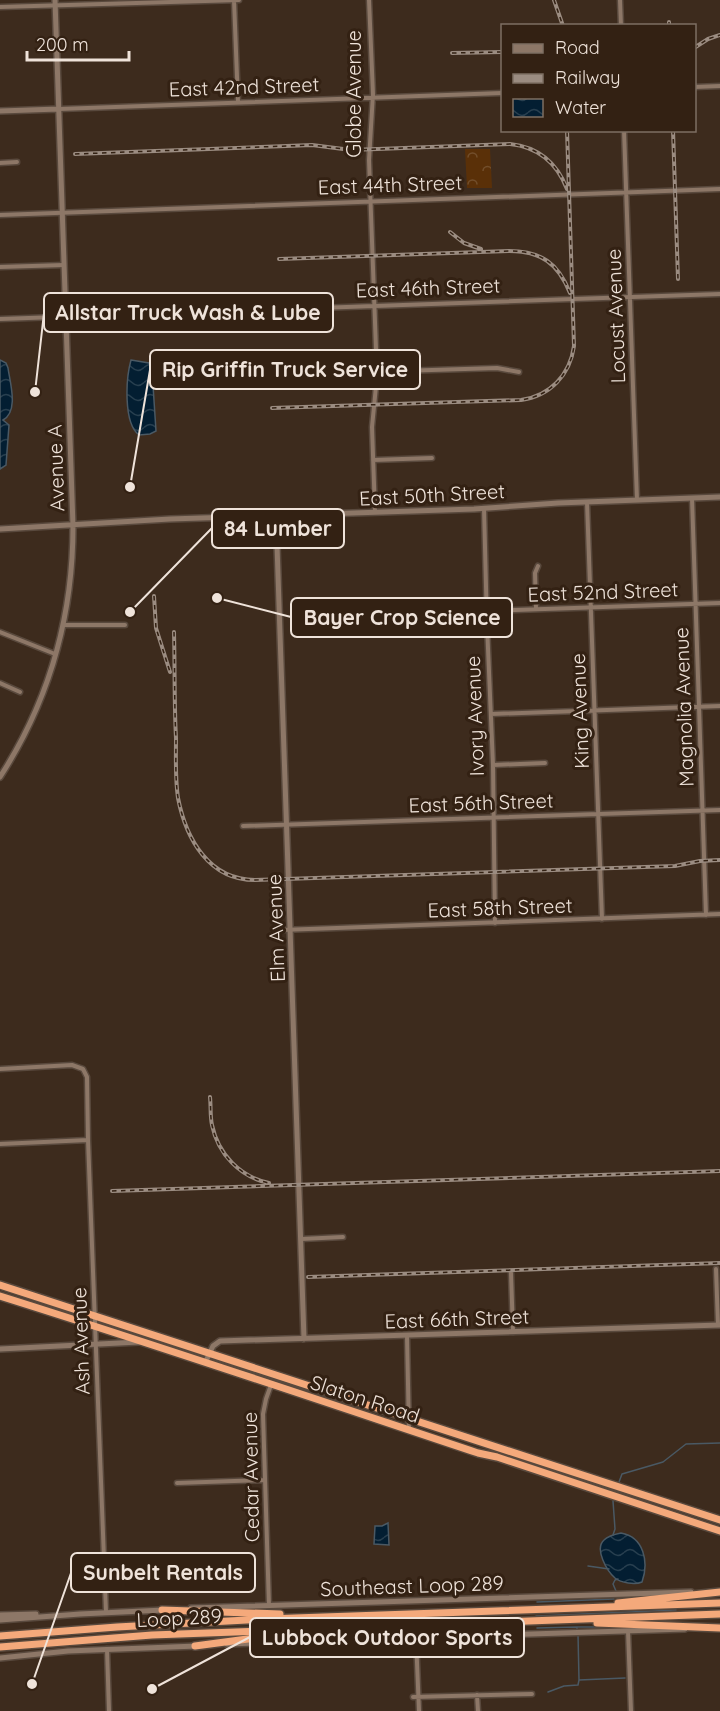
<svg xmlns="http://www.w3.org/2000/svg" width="720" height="1711" font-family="Quicksand,sans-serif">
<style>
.park{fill:url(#park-crowns)}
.water{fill:url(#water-waves);stroke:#4a5964;stroke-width:1.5}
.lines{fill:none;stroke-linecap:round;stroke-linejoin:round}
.stream{stroke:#4a5964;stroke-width:1.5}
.street-casing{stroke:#59493d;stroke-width:7}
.secondary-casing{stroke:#59493d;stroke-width:8}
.highway-casing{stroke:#59493d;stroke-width:10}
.street{stroke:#8d7767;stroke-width:4}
.secondary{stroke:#8d7767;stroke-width:5}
.highway{stroke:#f4a97b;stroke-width:7}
.rail-casing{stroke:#9b8c81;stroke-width:4}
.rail{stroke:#332113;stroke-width:1.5;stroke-dasharray:4.5;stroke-linecap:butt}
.labels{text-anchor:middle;stroke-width:6;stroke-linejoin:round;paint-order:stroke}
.street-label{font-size:20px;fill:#efe3da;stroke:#332113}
.leader{fill:none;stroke:#efe3da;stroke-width:2}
.callout-dot{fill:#efe3da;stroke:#332113;stroke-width:2}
.callout{fill:#332113;stroke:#efe3da;stroke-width:2}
.callout-label{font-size:21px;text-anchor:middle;font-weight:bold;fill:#efe3da}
</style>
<defs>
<pattern id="park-crowns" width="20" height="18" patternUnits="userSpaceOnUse" patternTransform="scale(1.5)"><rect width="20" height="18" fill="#5a3008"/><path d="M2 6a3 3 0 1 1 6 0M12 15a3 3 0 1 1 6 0" fill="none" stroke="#724e2b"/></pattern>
<pattern id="water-waves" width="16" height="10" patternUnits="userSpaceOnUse" patternTransform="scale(1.5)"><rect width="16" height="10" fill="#031e32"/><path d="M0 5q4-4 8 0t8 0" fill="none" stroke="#283f4f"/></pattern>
</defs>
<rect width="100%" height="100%" fill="#3d2b1d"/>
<path class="park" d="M465,149h25l2,39h-25z"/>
<path class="water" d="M0,360l6,3 2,5c2,15 11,43 -5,52l6,5 -3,40 -6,4z
M131,360l18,3 3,7 4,61 -6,3 -11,1c-16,-12 -13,-57 -8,-75z
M388,1523l1,22 -15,-1 1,-18h7z
M621,1533c23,4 28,29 21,49 -7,3 -21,1 -27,-4 -8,-7 -21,-29 -11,-38 4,-4 12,-6 17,-7z"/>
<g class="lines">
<path class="stream" d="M619,1482l3,-8 41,-12 23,-18 34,-1
M613,1501l2,28 -2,6
M588,1566l21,3
M616,1591l-3,-7 2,-4 3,-1
M537,1602l77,-3
M536,1616l140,-6
M537,1628l40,-1
M577,1629v-2h32
M578,1634l1,46 46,-2
M548,1692l16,-6 14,-1 1,-5"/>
<g class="street-casing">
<path id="street" d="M234,0l4,102
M369,0l4,94 -4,66 8,216 -5,51 3,85
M620,0l1,26
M0,7l239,-7
M694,87l26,-1
M59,109l443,-16
M624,130l13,370
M0,163l17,-1
M0,215l720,-26
M0,267l64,-2
M0,319l720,-25
M367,372l130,-4 22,4
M373,460l59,-2
M692,498l14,417
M587,502l15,417
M484,508l3,117 6,140 2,158
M536,609l-1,-36 3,-7
M488,611l232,-8
M63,625h62
M0,632l55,22
M0,683l20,9
M491,714l229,-8
M493,765l52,-2
M243,826l477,-16
M281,930l439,-16
M0,1069l72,-4 11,4 4,8 1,63 18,472
M0,1144l88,-4
M301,1239l42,-2
M716,1269l2,56
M511,1273l2,59
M407,1336l2,95
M177,1483l88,-3
M269,1606l-6,-192 3,-15 5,-14
M628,1631l3,80
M416,1638l3,73
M107,1649l2,62
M477,1695l1,16
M413,1697l119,-3"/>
</g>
<g class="secondary-casing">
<path id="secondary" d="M0,111l59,-2
M276,516l28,823
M0,529l170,-10 304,-10 84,-6 162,-6
M0,777c49,-76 73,-161 73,-251l-18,-526
M0,1349l139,-7
M206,1361l7,-15 7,-5 500,-16
M191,1608l500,-16
M0,1615l36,-1
M0,1620l80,-6 84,-4
M227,1644l458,-15
M0,1658l68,-7 129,-5"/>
</g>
<g class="highway-casing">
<path id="highway" d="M0,1285l720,235
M0,1296c160,50 319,104 478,157l19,4 223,74
M618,1603l102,-11
M162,1610l118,4
M597,1623l123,5
M0,1636l117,-9 149,-8 454,-16
M195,1646l90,-12
M0,1647l152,-12 568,-21"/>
</g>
<use href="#street" class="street"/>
<use href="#secondary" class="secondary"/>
<use href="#highway" class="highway"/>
<g class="rail-casing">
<path id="rail" d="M554,0l9,26
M669,22v4
M694,48l14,-9 12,-4
M452,53l50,-1
M673,130l5,149
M75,154l237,-9 39,5 159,-6c28,3 47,19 57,45
M450,232l14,11 17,6
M279,259l230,-8c32,0 49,12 61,42
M272,408l249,-8c29,-4 49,-25 53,-54l-7,-216
M154,596l2,32 14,44
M174,632c1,35 0,70 2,106 0,19 -1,40 2,60 8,41 31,82 77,82l420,-14 25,-5 20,-1
M210,1097c1,9 0,19 2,28 6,29 28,52 57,58
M112,1191l608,-20
M308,1277l412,-14"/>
</g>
<use href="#rail" class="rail"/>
</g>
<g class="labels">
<g class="street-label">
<text transform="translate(244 87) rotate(-2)" y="7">East 42nd Street</text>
<text transform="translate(354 94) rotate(-90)" y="7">Globe Avenue</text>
<text transform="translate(390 185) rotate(-2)" y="7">East 44th Street</text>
<text transform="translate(428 288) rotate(-2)" y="7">East 46th Street</text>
<text transform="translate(616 316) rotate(-92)" y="7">Locust Avenue</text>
<text transform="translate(56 468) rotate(-92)" y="7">Avenue A</text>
<text transform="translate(432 495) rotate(-3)" y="7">East 50th Street</text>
<text transform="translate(603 592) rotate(-2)" y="7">East 52nd Street</text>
<text transform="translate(684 707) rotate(-92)" y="7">Magnolia Avenue</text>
<text transform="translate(580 711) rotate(-92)" y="7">King Avenue</text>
<text transform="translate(475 716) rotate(-92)" y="7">Ivory Avenue</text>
<text transform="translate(481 803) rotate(-2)" y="7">East 56th Street</text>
<text transform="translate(500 908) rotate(-2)" y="7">East 58th Street</text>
<text transform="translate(276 928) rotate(-92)" y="7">Elm Avenue</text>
<text transform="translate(457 1319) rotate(-2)" y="7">East 66th Street</text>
<text transform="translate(81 1341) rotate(-92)" y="7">Ash Avenue</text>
<text transform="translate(365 1399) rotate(18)" y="7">Slaton Road</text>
<text transform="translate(251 1477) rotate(-91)" y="7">Cedar Avenue</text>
<text transform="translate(412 1586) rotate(-2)" y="7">Southeast Loop 289</text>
<text transform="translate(179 1618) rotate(-3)" y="7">Loop 289</text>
</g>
</g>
<path class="leader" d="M35 392L44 313M130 487L150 370M130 612L212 528M217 598L291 617M32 1684L71 1573M152 1689L250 1637"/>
<g class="callout-dot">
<circle cx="35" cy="392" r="6"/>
<circle cx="130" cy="487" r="6"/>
<circle cx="130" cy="612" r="6"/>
<circle cx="217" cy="598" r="6"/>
<circle cx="32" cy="1684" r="6"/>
<circle cx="152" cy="1689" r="6"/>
</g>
<g class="callout">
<rect x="44" y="293" width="289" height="39" rx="6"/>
<rect x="150" y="350" width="270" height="39" rx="6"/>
<rect x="212" y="509" width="132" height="39" rx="6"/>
<rect x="291" y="598" width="221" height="39" rx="6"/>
<rect x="71" y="1553" width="184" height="39" rx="6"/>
<rect x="250" y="1618" width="274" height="39" rx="6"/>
</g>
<g class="callout-label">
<text x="188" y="320">Allstar Truck Wash &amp; Lube</text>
<text x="285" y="377">Rip Griffin Truck Service</text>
<text x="278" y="536">84 Lumber</text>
<text x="402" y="625">Bayer Crop Science</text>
<text x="163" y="1580">Sunbelt Rentals</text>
<text x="387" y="1645">Lubbock Outdoor Sports</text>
</g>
<rect x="501" y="24" width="195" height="108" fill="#332113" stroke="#7e6f63" stroke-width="1.5"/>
<rect x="513" y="44" width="30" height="9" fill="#8d7767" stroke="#7e6f63" stroke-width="1.5"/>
<text x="555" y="54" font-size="18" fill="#efe3da">Road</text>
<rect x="513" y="74" width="30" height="9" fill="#9b8c81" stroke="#7e6f63" stroke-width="1.5"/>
<text x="555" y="84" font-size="18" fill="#efe3da">Railway</text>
<rect x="513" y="99" width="30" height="18" fill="url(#water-waves)" stroke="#7e6f63" stroke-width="1.5"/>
<text x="555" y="114" font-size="18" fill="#efe3da">Water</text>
<path d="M27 51v9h102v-9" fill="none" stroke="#efe3da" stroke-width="3"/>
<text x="36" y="51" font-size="18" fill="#efe3da" stroke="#332113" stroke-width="4.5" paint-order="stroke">200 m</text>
</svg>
